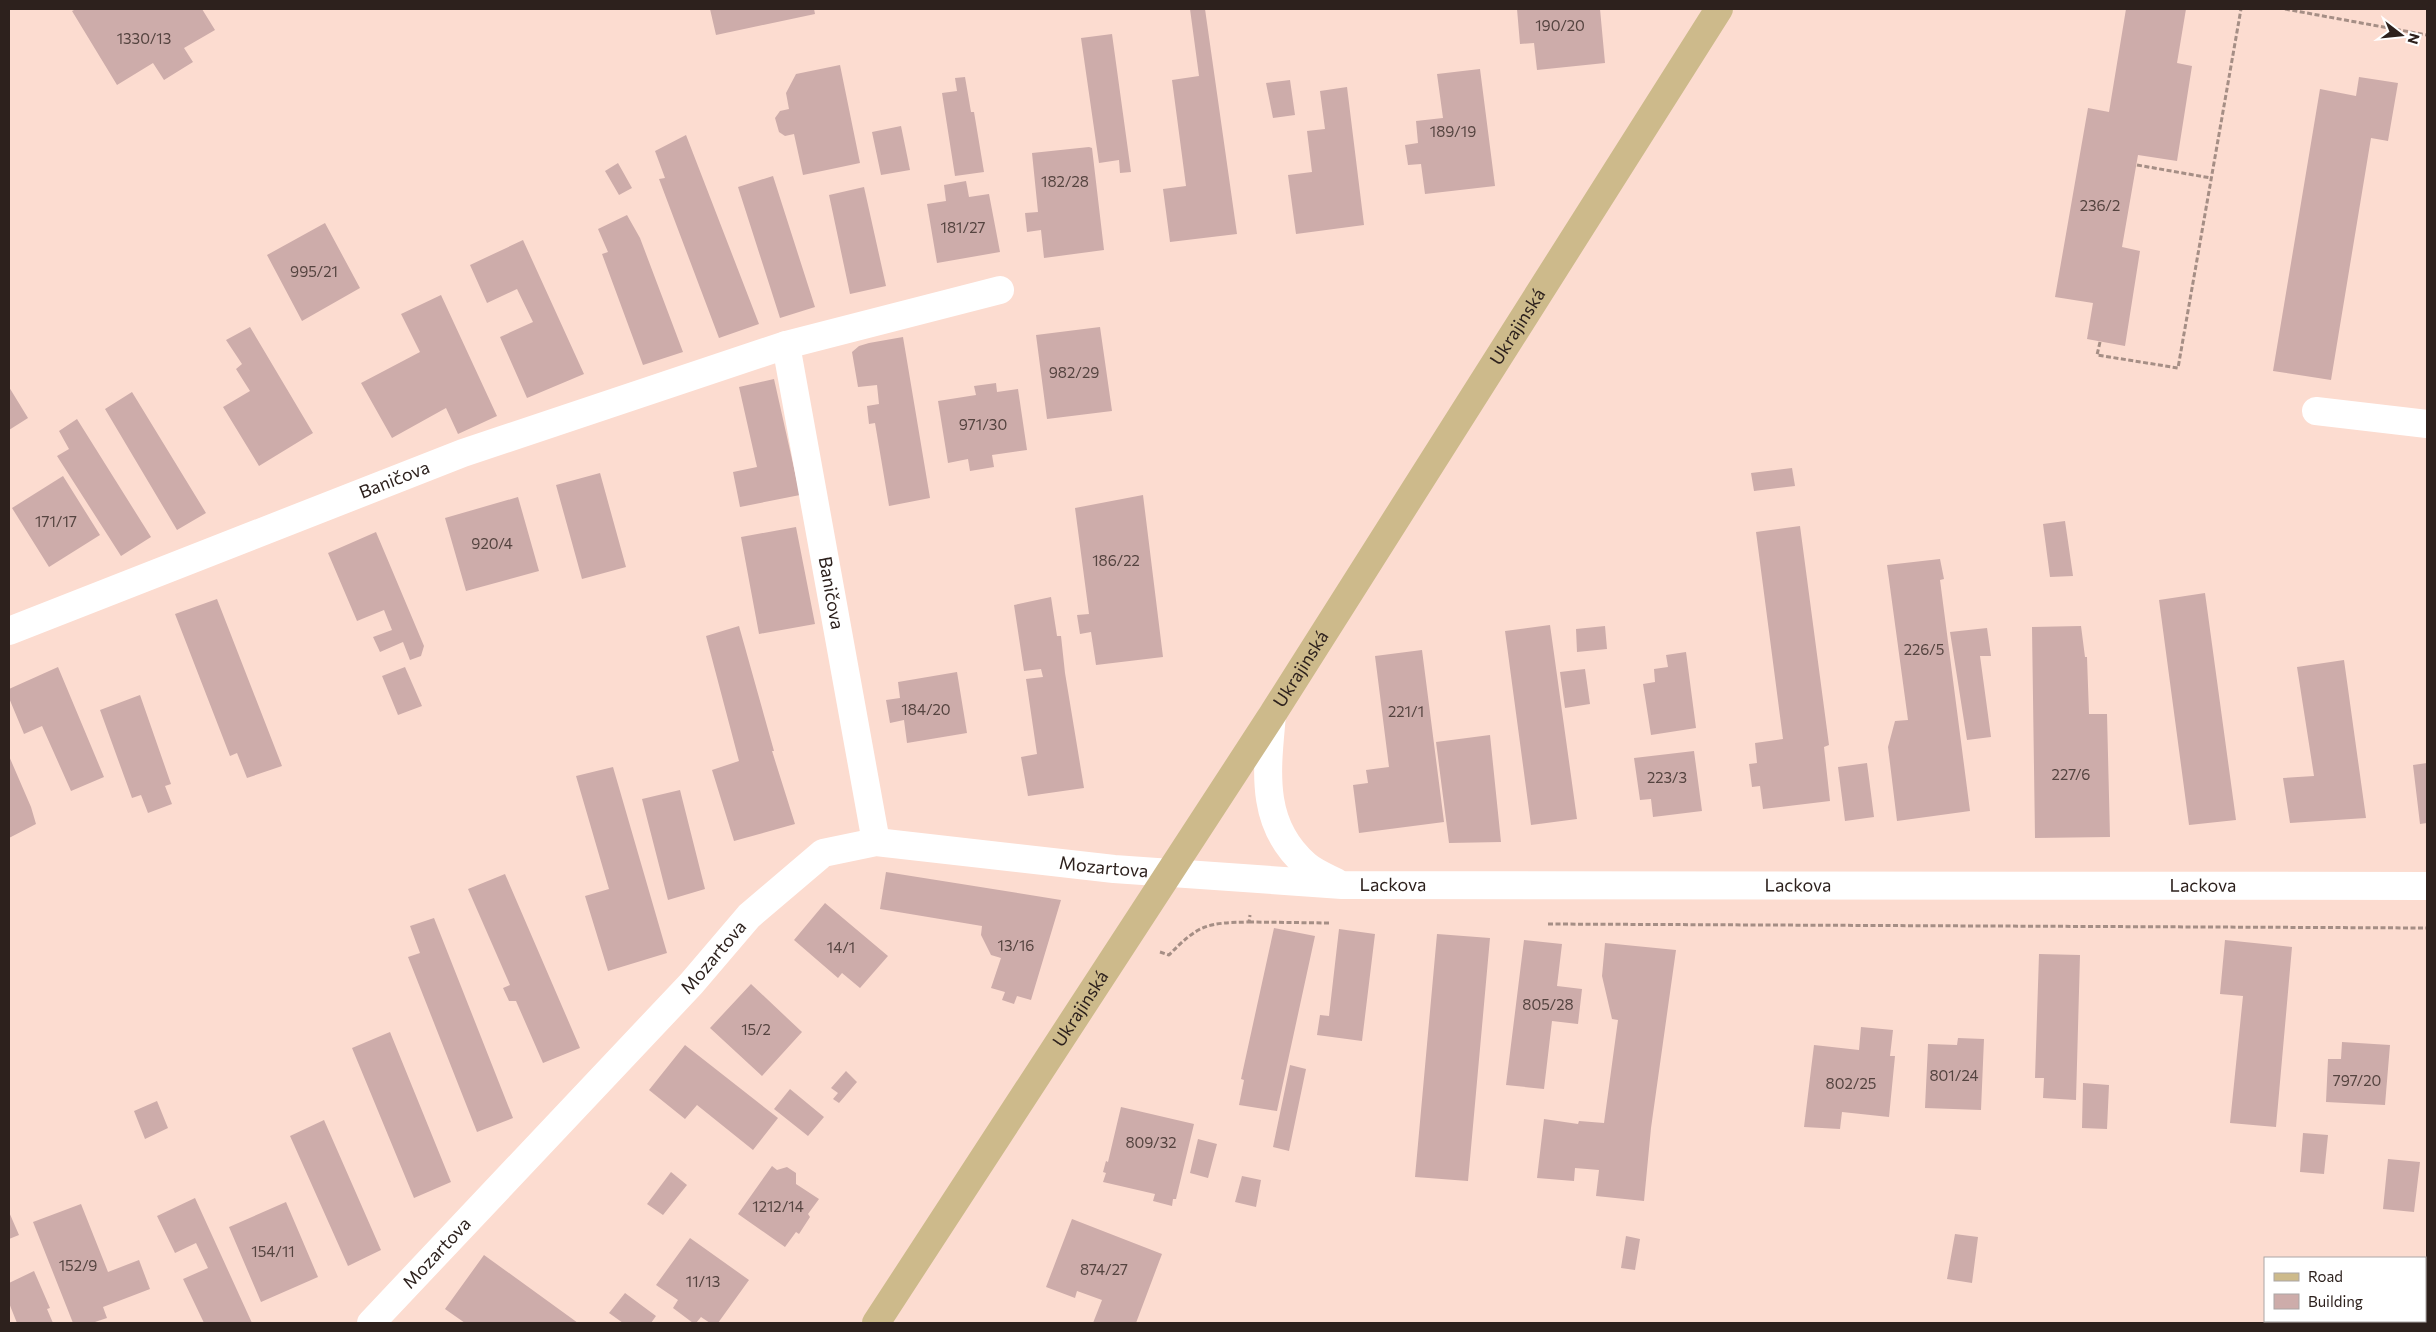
<svg xmlns="http://www.w3.org/2000/svg" width="2436" height="1332" font-family="Commissioner,sans-serif">
<style>
.building{fill:#cdacaa}
.lines{fill:none;stroke-linecap:round;stroke-linejoin:round}
.path{stroke:#a58e85;stroke-width:3;stroke-dasharray:5 2.5;stroke-linecap:butt}
.minor{stroke:#fff;stroke-width:28}
.major{stroke:#cdba8b;stroke-width:28}
.labels{text-anchor:middle;stroke-width:4;stroke-linejoin:round;paint-order:stroke}
.number-label{font-size:15px;fill:#554440}
.street-label{font-size:18px;fill:#2d211d;stroke:#fff}
</style>
<rect width="100%" height="100%" fill="#fcdcd0"/>
<path class="building" d="M76,9h126l13,21 -31,18 9,14 -29,18 -11,-17 -36,22 -45,-74z
M710,9h104l1,5 -99,21z
M1190,9h15l32,225 -67,8 -7,-53 23,-3 -14,-106 27,-4z
M1517,9h83l5,54 -68,7 -3,-27 -14,1z
M2126,9h60l-9,54 15,3 -15,95 -39,-6 -16,92 18,4 -15,95 -38,-7 6,-36 -38,-6 33,-189 21,4z
M1112,34l19,138 -11,1 -1,-13 -20,3 -18,-125z
M840,65l20,98 -57,12 -9,-41 -9,2 -6,-4 -4,-14 5,-7 9,-2 -3,-16 10,-19z
M1480,69l15,117 -70,8 -4,-30 -13,1 -3,-20 13,-2 -2,-22 27,-3 -6,-44z
M965,77l6,35h3l10,60 -29,4 -13,-83 15,-2 -2,-13z
M2359,77l39,6 -10,58 -17,-3 -40,242 -58,-9 47,-282 36,7z
M1290,80l5,35 -22,3 -7,-35z
M1347,87l17,138 -68,9 -8,-59 24,-3 -5,-41 18,-2 -5,-38z
M901,126l9,44 -29,5 -9,-43z
M686,135l73,189 -40,14 -60,-159 6,-1 -10,-27z
M1089,147l3,1 12,102 -60,8 -3,-28 -14,2 -2,-19 13,-1 -6,-59z
M618,163l14,25 -13,7 -14,-24z
M773,176l42,131 -35,11 -42,-131z
M966,181l3,16 20,-3 11,58 -63,11 -10,-59 19,-3 -2,-16z
M864,187l22,99 -36,8 -21,-99z
M627,215l13,23 43,114 -40,13 -41,-111 6,-2 -10,-23z
M325,223l35,65 -58,33 -35,-66z
M523,240l61,134 -57,24 -27,-61 33,-15 -16,-33 -30,14 -17,-38z
M441,295l56,121 -39,18 -12,-26 -54,30 -31,-55 59,-31 -19,-38z
M250,327l63,106 -54,33 -36,-59 27,-16 -14,-22 6,-5 -16,-24z
M1100,327l12,84 -65,8 -11,-84z
M903,337l27,161 -41,8 -14,-83 -6,1 -2,-18 12,-2 -2,-19 -19,2 -6,-35 7,-6 10,-3z
M774,379l26,116 -60,12 -7,-35 24,-5 -18,-80z
M996,383l1,9 21,-3 9,61 -35,5 2,12 -24,4 -2,-12 -20,4 -10,-62 38,-6 -2,-9z
M9,387l19,31 -19,12z
M132,392l74,121 -29,17 -72,-121z
M77,419l74,118 -30,19 -64,-100 12,-7 -10,-18z
M1792,468l3,18 -41,5 -3,-18z
M600,473l26,94 -44,12 -26,-94z
M63,476l37,59 -51,32 -37,-59z
M1143,495l20,162 -67,8 -5,-33 -11,2 -3,-19 12,-1 -14,-106z
M518,497l21,74 -73,20 -21,-73z
M2065,521l8,55 -23,1 -7,-53z
M1800,526l29,219 -5,2 6,54 -67,8 -3,-23 -8,1 -3,-23 8,-1 -2,-20 28,-4 -27,-207z
M796,527l19,97 -56,10 -18,-97z
M376,532l48,114 -3,10 -11,4 -7,-18 -23,10 -7,-15 19,-7 -8,-20 -27,11 -29,-68z
M1940,559l4,20 -4,1 30,231 -73,10 -9,-74 7,-26 13,-1 -21,-155z
M2205,593l31,227 -47,5 -30,-225z
M1051,597l6,39h4l4,37 19,115 -56,8 -7,-39 16,-3 -11,-75 17,-2 -2,-8 -17,2 -10,-66z
M217,599l65,167 -35,12 -10,-25 -7,3 -55,-142z
M1550,625l27,194 -46,6 -26,-194z
M739,626l35,125h-2l23,73 -61,17 -22,-71 27,-9 -33,-125z
M1605,626l2,23 -30,3 -1,-23z
M2081,626l4,31h2l2,57h18l3,123 -75,1 -3,-211z
M1987,628l4,28h-11l11,81 -24,3 -17,-108z
M1422,650l22,172 -85,11 -6,-48 15,-2 -2,-13 23,-3 -14,-111z
M1686,652l10,76 -45,7 -8,-51 12,-2 -1,-13 14,-2 -2,-12z
M2344,660l22,158 -76,5 -7,-45 31,-2 -17,-109z
M58,667l46,110 -33,14 -29,-65 -18,8 -15,-36v-9z
M405,667l17,39 -24,9 -16,-39z
M1585,669l5,35 -25,4 -5,-36z
M957,672l10,61 -60,10 -3,-23 -14,3 -4,-23 14,-2 -2,-16z
M140,695l31,89 -6,2 7,18 -24,9 -7,-18 -9,3 -32,-88z
M1490,735l11,107 -52,1 -13,-101z
M1694,751l8,60 -49,6 -2,-18 -11,1 -6,-42z
M9,756l22,51 5,17 -27,14z
M1867,763l7,54 -29,4 -7,-54z
M2427,763v60l-7,1 -7,-59z
M613,767l54,186 -59,18 -23,-75 24,-7 -33,-113z
M680,790l25,99 -37,11 -26,-101z
M886,872l175,28 -30,100 -14,-4 -3,8 -12,-4 3,-8 -14,-4 10,-30 -10,-3 -10,-20 1,-9 -102,-17z
M505,874l75,174 -37,15 -27,-62h-7l-6,-13 7,-3 -42,-96z
M825,903l63,53 -28,32 -18,-15 -4,5 -44,-38z
M434,918l79,200 -36,14 -69,-175 12,-4 -10,-27z
M1274,928l41,8 -38,175 -38,-6 5,-25 -3,-1z
M1339,929l36,5 -13,107 -45,-6 3,-20 9,1z
M1437,934l53,4 -22,243 -53,-4z
M1524,940l38,4 -5,42 25,3 -4,35 -26,-3 -8,68 -38,-4z
M2225,940l67,7 -16,180 -46,-4 13,-127 -23,-2z
M1605,943l71,7 -25,178 -7,73 -48,-5 3,-26 -24,-2 -1,13 -37,-3 7,-59 34,5 1,-3 25,2 14,-103 -6,-1 -10,-43z
M2039,954l41,1 -4,145 -33,-2 1,-20h-9z
M751,984l51,48 -40,44 -52,-48z
M1861,1027l32,3 -3,26h5l-6,61 -47,-5 -2,17 -36,-2 10,-82 45,5z
M390,1032l61,150 -37,16 -62,-150z
M1958,1038l26,1 -3,71 -56,-2 3,-64 29,1z
M2342,1042l48,3 -5,60 -59,-3 2,-43h13z
M685,1045l93,73 -25,32 -56,-45 -12,14 -36,-29z
M1290,1065l16,4 -17,82 -16,-4z
M846,1071l11,11 -18,21 -6,-4 5,-6 -7,-5z
M2083,1083l26,2 -2,44 -25,-1z
M790,1089l34,28 -16,19 -34,-27z
M157,1101l11,27 -23,11 -11,-28z
M1121,1107l73,17 -18,75h-3l-1,7 -19,-5 2,-7 -52,-12 3,-9 -3,-1 3,-11 2,1z
M324,1120l57,130 -33,16 -58,-130z
M2303,1133l25,2 -4,39 -24,-2z
M1198,1139l19,5 -9,34 -18,-5z
M2388,1159l32,3 -6,50 -31,-3z
M772,1166l5,4 10,-3 9,6v11l23,15 -11,15 2,3 -11,17 -3,-2 -11,15 -47,-33z
M671,1172l16,13 -24,30 -16,-11z
M1242,1176l19,4 -5,27 -21,-5z
M195,1198l57,125h-48l-21,-44 25,-11 -12,-25 -21,10 -18,-37z
M286,1202l32,75 -57,25 -32,-75z
M81,1204l27,68 31,-12 11,29 -47,18 4,11 -15,5h-19l-40,-101z
M9,1212l10,23 -10,4z
M1072,1219l90,35 -26,69h-43l9,-23 -25,-9 -2,7 -29,-11z
M1955,1234l23,3 -6,46 -25,-4z
M1626,1236l14,3 -5,31 -14,-2z
M690,1238l59,42 -31,43h-8l-9,-6 -5,6h-3l-20,-15 5,-8 -22,-15z
M484,1255l94,68h-113l-20,-14z
M34,1271l16,37 -3,1 6,14h-36l-8,-20v-20z
M625,1293l31,23 -5,7h-28l-14,-10z"/>
<g class="lines">
<path class="path" d="M2285,9l142,26
M2137,165l74,13
M2100,342l-3,13 81,13 63,-359
M1249,922l82,1
M1548,924l879,4
M1160,952l9,3c30,-31 38,-32 80,-33l1,-7"/>
<g class="minor">
<path id="s1" d="M786,345l90,497"/>
<path d="M2316,411l111,13"/>
<path id="s2" d="M9,631l454,-178 323,-108 214,-55"/>
<path d="M1272,715c-5,55 -13,109 34,150 8,7 20,12 30,17"/>
<path id="s3" d="M371,1323l320,-339 58,-68 74,-63 53,-11 238,27 228,16 1085,1"/>
</g>
<path class="major" id="s4" d="M876,1323l396,-608 447,-706"/>
</g>
<g class="labels">
<g class="number-label">
<text x="1560" y="31">190/20</text>
<text x="144" y="44">1330/13</text>
<text x="1453" y="137">189/19</text>
<text x="1065" y="187">182/28</text>
<text x="2100" y="211">236/2</text>
<text x="963" y="233">181/27</text>
<text x="314" y="277">995/21</text>
<text x="1074" y="378">982/29</text>
<text x="983" y="430">971/30</text>
<text x="56" y="527">171/17</text>
<text x="492" y="549">920/4</text>
<text x="1116" y="566">186/22</text>
<text x="1924" y="655">226/5</text>
<text x="926" y="715">184/20</text>
<text x="1406" y="717">221/1</text>
<text x="2071" y="780">227/6</text>
<text x="1667" y="783">223/3</text>
<text x="1016" y="951">13/16</text>
<text x="841" y="953">14/1</text>
<text x="1548" y="1010">805/28</text>
<text x="756" y="1035">15/2</text>
<text x="1954" y="1081">801/24</text>
<text x="2357" y="1086">797/20</text>
<text x="1851" y="1089">802/25</text>
<text x="1151" y="1148">809/32</text>
<text x="778" y="1212">1212/14</text>
<text x="273" y="1257">154/11</text>
<text x="78" y="1271">152/9</text>
<text x="1104" y="1275">874/27</text>
<text x="703" y="1287">11/13</text>
</g>
<g class="street-label">
<text dy="6" stroke="none"><textPath href="#s4" startOffset="1185">Ukrajinská</textPath></text>
<text dy="6" stroke="none"><textPath href="#s2" startOffset="414">Baničova</textPath></text>
<text dy="6" stroke="none"><textPath href="#s1" startOffset="252">Baničova</textPath></text>
<text dy="6" stroke="none"><textPath href="#s4" startOffset="780">Ukrajinská</textPath></text>
<text dy="6" stroke="none"><textPath href="#s3" startOffset="936">Mozartova</textPath></text>
<text dy="6" stroke="none"><textPath href="#s3" startOffset="1226">Lackova</textPath></text>
<text dy="6" stroke="none"><textPath href="#s3" startOffset="1631">Lackova</textPath></text>
<text dy="6" stroke="none"><textPath href="#s3" startOffset="2036">Lackova</textPath></text>
<text dy="6" stroke="none"><textPath href="#s3" startOffset="501">Mozartova</textPath></text>
<text dy="6" stroke="none"><textPath href="#s4" startOffset="375">Ukrajinská</textPath></text>
<text dy="6" stroke="none"><textPath href="#s3" startOffset="96">Mozartova</textPath></text>
</g>
</g>
<rect width="2436" height="1332" fill="none" stroke="#2d211d" stroke-width="20"/>
<rect x="2264" y="1257" width="162" height="65" fill="#ffffff" stroke="#aba6a5"/>
<rect x="2274" y="1273" width="25" height="8" fill="#cdba8b" stroke="#aba6a5"/>
<text x="2308" y="1282" font-size="15" fill="#2d211d">Road</text>
<rect x="2274" y="1294" width="25" height="15" fill="#cdacaa" stroke="#aba6a5"/>
<text x="2308" y="1307" font-size="15" fill="#2d211d">Building</text>
<g transform="translate(2401 35) rotate(106)" stroke="#ffffff" stroke-width="4" paint-order="stroke">
<path d="M0-4L9 19L0 12L-9 19Z" fill="#2d211d"/>
<text y="-8" font-size="14" font-weight="bold" text-anchor="middle" fill="#2d211d">N</text>
</g>
</svg>
